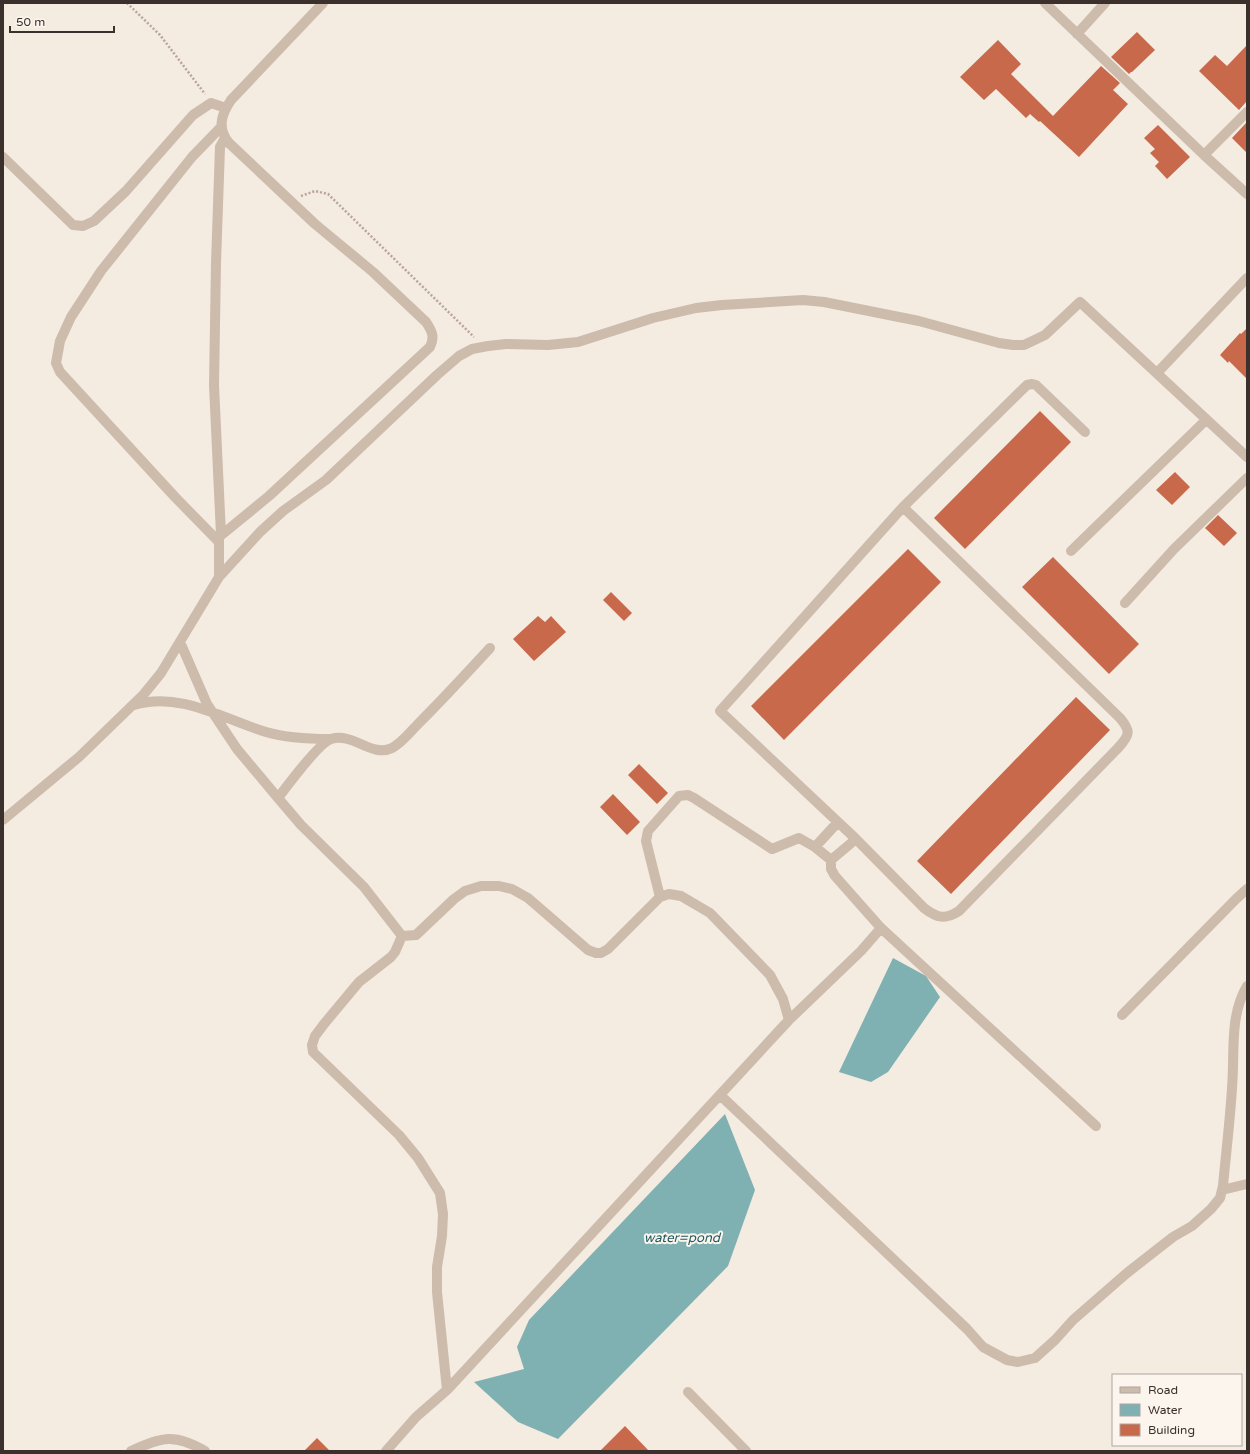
<svg xmlns="http://www.w3.org/2000/svg" width="1250" height="1454" font-family="'Varela Round',sans-serif">
<style>
.water{fill:#7fb0b2}
.building{fill:#c8694b}
.lines{fill:none;stroke-linecap:round;stroke-linejoin:round}
.path{stroke:#b9a596;stroke-width:2.5;stroke-dasharray:2 2;stroke-linecap:butt}
.minor{stroke:#cdbbac;stroke-width:10}
.labels{text-anchor:middle;stroke-width:4;stroke-linejoin:round;paint-order:stroke}
.water-label{font-size:13px;font-style:italic;fill:#1f5a5e;stroke:#fbf5ee}
</style>
<rect width="100%" height="100%" fill="#f4ebe1"/>
<path class="water" d="M893,958l33,18 14,21 -52,75 -17,10 -32,-10z
M725,1114l30,76 -27,76 -170,173 -40,-17 -44,-40 50,-13 -7,-22 12,-27z"/>
<path class="building" d="M1137,32l18,18 -23,22h-1l-2,2 -18,-17z
M998,40l23,24 -10,10 42,42 48,-50 19,17 -7,7 15,14 -49,53 -39,-36 -1,1 -9,-8 -4,4 -30,-29 -12,11 -24,-23z
M1247,45v56l-8,9 -40,-39 16,-16 12,11z
M1247,122v31l-15,-15z
M1158,125l32,32 -23,22 -12,-13 4,-4 -9,-9 5,-4 -11,-11z
M1247,328v51l-18,-18 -1,2 -8,-8 20,-22 1,1z
M1040,411l31,31 -106,107 -31,-31z
M1175,472l15,15 -18,18 -16,-15z
M1218,515l19,18 -13,13 -19,-18z
M908,549l33,33 -157,158 -33,-34z
M1053,557l86,87 -30,30 -87,-87z
M611,592l21,21 -8,8 -21,-21z
M538,616l7,6 6,-6 15,16 -32,29 -21,-22z
M1076,697l34,33 -159,164 -34,-33z
M639,764l29,29 -11,11 -29,-29z
M613,794l27,28 -13,13 -27,-28z
M625,1426l24,25h-49z
M317,1438l13,13h-26z"/>
<g class="lines">
<path class="path" d="M127,3l33,32 45,59
M301,196l14,-5 13,3 146,143"/>
<path class="minor" d="M1045,3l159,152 43,39
M1077,34l28,-31
M1204,155l43,-43
M3,157l70,68 10,1 11,-5 32,-30 67,-76 18,-12 15,5
M1157,373l90,-95
M903,507l217,211c11,13 10,17 -2,30l-159,163c-14,9 -22,7 -35,-3l-68,-69 -136,-128 183,-204 124,-122 5,-1 4,1 49,47
M221,535l-7,-150 2,-122 4,-116 5,-9
M218,541l-43,-44 -115,-125 -4,-9 4,-22 11,-24 30,-46 91,-114 30,-31
M1071,551l135,-131
M219,577l41,-45 23,-21 43,-31 111,-105 22,-19 13,-7 16,-3 18,-2 42,1 30,-3 75,-24 43,-10 26,-3 81,-5 21,2 95,19 80,22 14,2h11l21,-10 35,-33 167,155
M1125,603l49,-54 73,-71
M180,642l27,62 30,45 41,49
M134,705c46,-14 89,14 132,27 21,6 42,7 63,7
M3,820l76,-63 65,-63 17,-21 58,-96v-40l50,-41 161,-149c5,-10 2,-16 -4,-25l-53,-50 -58,-48 -86,-81c-12,-15 -8,-28 2,-43l92,-97
M815,847l23,-25
M660,897l-14,-56 2,-10 31,-35 9,-1 6,3 78,51 27,-11 16,9 16,13
M881,928l215,198
M402,936l-38,-49 -63,-62 -23,-27c9,-12 41,-55 53,-59 22,-7 41,19 61,9 10,-5 19,-17 27,-25 24,-24 48,-50 71,-75
M1122,1015l114,-116 11,-10
M720,1095l247,234 16,18 24,13 11,2 17,-4 20,-18 18,-20 54,-47 46,-36 19,-11 19,-17 9,-11 3,-12c3,-33 7,-65 9,-98 3,-34 -3,-72 15,-102
M1222,1190l25,-6
M447,1390l-10,-98v-25l5,-31 1,-22 -3,-21 -22,-35 -19,-23 -86,-83 -1,-7 3,-9 9,-12 35,-42 32,-25 4,-5 7,-16 14,-1 38,-36 11,-8 16,-5h18l13,3 16,9 60,52 8,3h5l7,-4 52,-52 9,-3 12,2 29,17 60,62 13,24 6,21
M688,1392l58,59
M131,1451c32,-14 43,-18 74,0
M386,1451l30,-34 31,-27 342,-370 72,-69 20,-23 -46,-52 -4,-7v-9l25,-21"/>
</g>
<g class="labels">
<g class="water-label">
<text x="682" y="1242">water=pond</text>
</g>
</g>
<rect width="1250" height="1454" fill="none" stroke="#3b302b" stroke-width="8"/>
<rect x="1112" y="1374" width="130" height="72" fill="#fbf5ee" stroke="#aea6a0"/>
<rect x="1120" y="1387" width="20" height="6" fill="#cdbbac" stroke="#aea6a0"/>
<text x="1148" y="1394" font-size="12" fill="#3b302b">Road</text>
<rect x="1120" y="1404" width="20" height="12" fill="#7fb0b2" stroke="#aea6a0"/>
<text x="1148" y="1414" font-size="12" fill="#3b302b">Water</text>
<rect x="1120" y="1424" width="20" height="12" fill="#c8694b" stroke="#aea6a0"/>
<text x="1148" y="1434" font-size="12" fill="#3b302b">Building</text>
<path d="M10 26v6h104v-6" fill="none" stroke="#3b302b" stroke-width="2"/>
<text x="16" y="26" font-size="12" fill="#3b302b" stroke="#fbf5ee" stroke-width="3" paint-order="stroke">50 m</text>
</svg>
